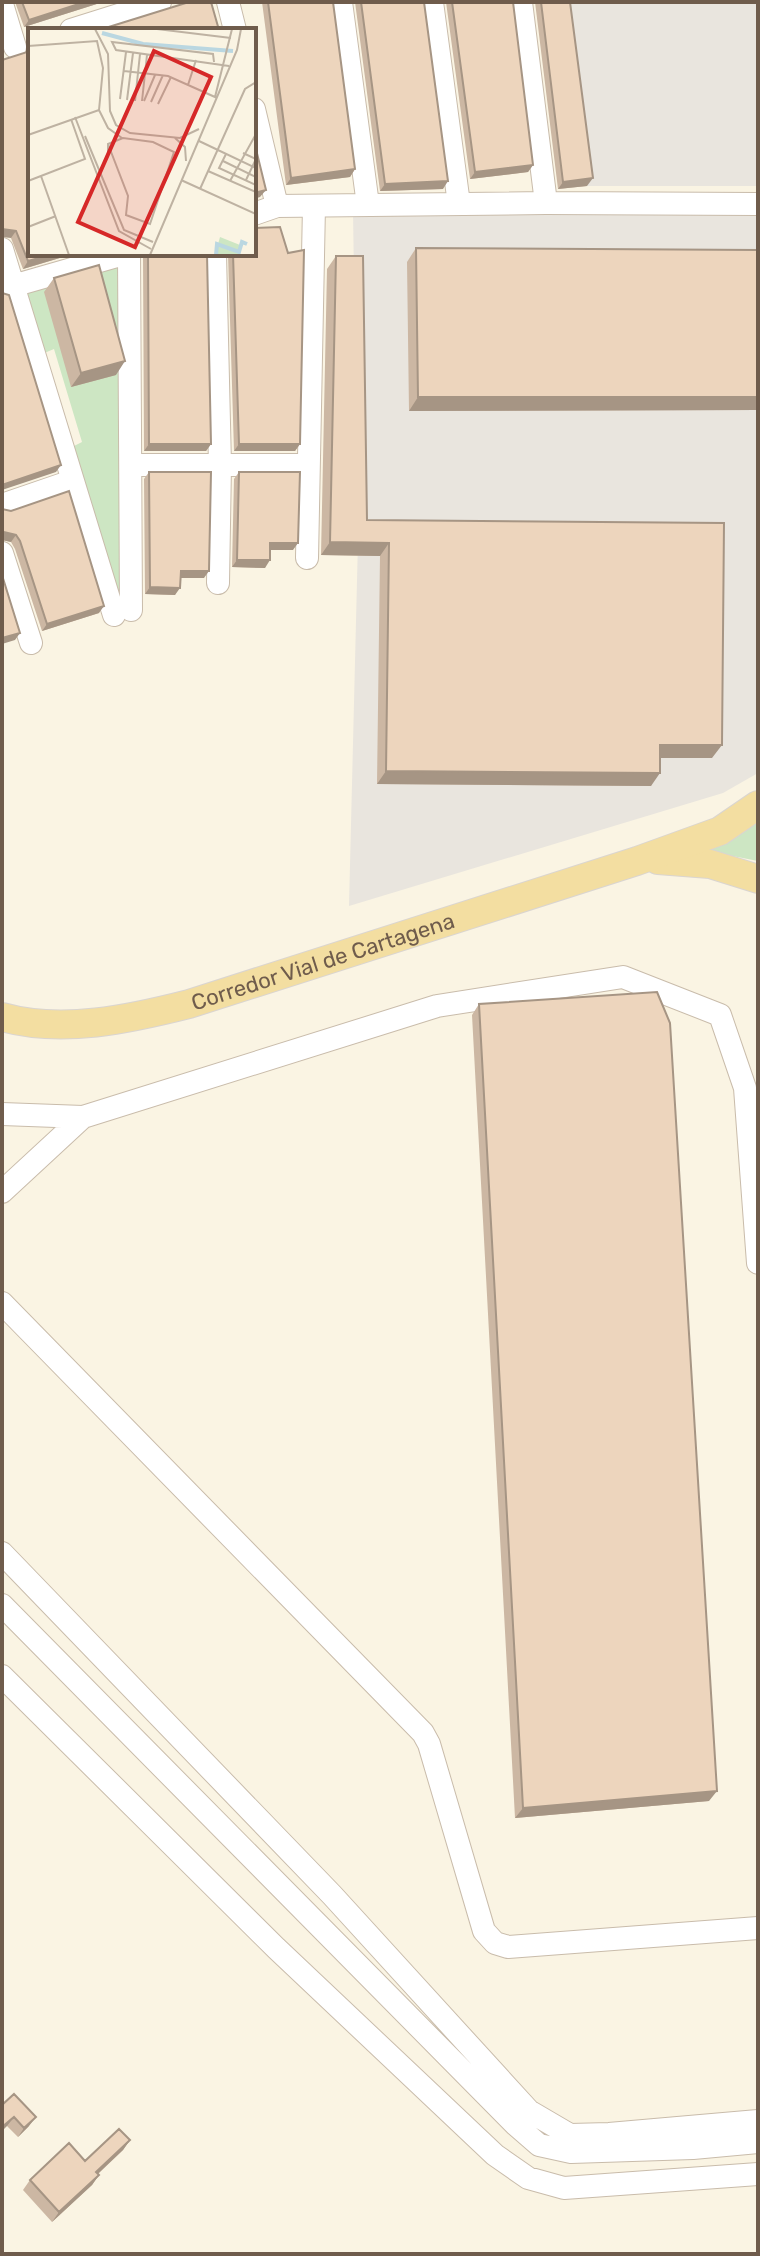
<svg xmlns="http://www.w3.org/2000/svg" width="760" height="2256" font-family="Rubik,sans-serif">
<style>
.industrial{fill:#e9e5de}
.green{fill:#cde6c3}
.lines{fill:none;stroke-linecap:round;stroke-linejoin:round}
.minor-casing{stroke:#c9bcab;stroke-width:24}
.major-casing{stroke:#dad5d0;stroke-width:30}
.minor{stroke:#fff;stroke-width:22}
.major{stroke:#f3dea1;stroke-width:28}
.wall{fill:#ccb7a3}
.shaded-wall{fill:#a69584}
.building{fill:#edd5bd;stroke:#a69584;stroke-width:2}
.labels{text-anchor:middle;stroke-width:8;stroke-linejoin:round;paint-order:stroke}
.street-label{font-size:22px;fill:#6f5c4c;stroke:#fdf7e9}
.inset-river{fill:none;stroke:#bad7e1;stroke-width:4}
.inset-road{fill:none;stroke:#beb2a2;stroke-width:2}
.view{fill:#d62828;fill-opacity:0.15;stroke:#d62828;stroke-width:4}
.inset-edge{fill:none;stroke:#6f5c4c;stroke-width:4}
</style>
<rect width="100%" height="100%" fill="#faf4e3"/>
<path class="industrial" d="M564,2h194v184h-171z
M353,211l405,1v561l-35,20 -374,113 9,-366z"/>
<path class="green" d="M119,263l7,348 -7,3 -47,-167 10,-5 -28,-93 -12,5 -19,-62z
M758,820v41l-56,-11z"/>
<g class="lines">
<g class="minor-casing">
<path id="minor" d="M228,2l7,28
M341,2l27,203
M432,2l27,202
M521,2l25,201
M2,4l13,43
M71,30l89,-28
M254,109l23,97
M254,214l23,-8 269,-3 212,1
M2,249l112,366
M129,254l2,356
M215,254l5,211 -2,118
M2,289l122,-35
M131,465h177
M2,505l70,-24
M2,553l29,90
M307,558l7,-352
M2,1114l81,3
M2,1192l81,-75 354,-111 186,-29 97,38 25,73 13,175
M2,1303l421,430 6,11 55,187 11,12 13,4 250,-19
M2,1553l330,342 197,216 41,24 39,-1 149,-13
M2,1605l514,520 23,20 32,7 122,-4 65,-6
M2,1676l274,272 219,207 33,23 36,10 194,-14"/>
</g>
<g class="major-casing">
<g id="major">
<path d="M658,860l52,4 48,15"/>
<path id="s1" d="M2,1017c60,17 128,2 187,-13l448,-143 83,-30 38,-26"/>
</g>
</g>
<use href="#minor" class="minor"/>
<use href="#major" class="major"/>
</g>
<path class="wall" d="M15,2h88l-79,25z
M262,2h71l22,167 -5,8 -64,8z
M355,2h69l19,187 -63,2z
M446,2h67l20,163 -5,7 -58,7z
M535,2h35l17,184 -29,3z
M2,60l71,194 -50,15 -12,-31z
M416,248l342,2v160l-349,1 -2,-149z
M288,253l12,191 -5,7h-61l-6,-197z
M143,254h64l4,190 -5,7h-62z
M336,256l31,264 345,238h-52l-9,28 -274,-2 3,-228 -59,-1 6,-286z
M54,278l62,97 -45,12 -27,-95z
M149,472l55,106h-24l-5,17 -30,-1 -1,-115z
M239,472l54,78h-23l-5,18 -33,-1 2,-88z
M2,509l97,104 -57,18 -27,-82 -4,-7 -9,-2z
M479,1004l230,797 -194,17 -43,-803z
M2,2105l27,21 -11,11 -11,-11z
M130,2140l-7,10 -25,24 1,1 -7,10 -40,37 -29,-32 7,-10 55,-19z"/>
<path class="shaded-wall" d="M85,2h18l-79,25 5,-7z
M533,165l-5,7 -58,7 5,-7z
M355,169l-5,8 -64,8 5,-7z
M593,178l-6,8 -29,3 5,-7z
M448,181l-5,8 -63,2 5,-7z
M266,190l-6,7 -6,2v-6z
M2,229l14,2 -5,7 -9,-1z
M53,254h20l-50,15 5,-8z
M125,361l-9,14 -45,12 10,-14z
M418,397h340v13l-349,1z
M149,444h62l-5,7h-62z
M239,444h61l-5,7h-61z
M61,465l-5,7 -54,18v-5z
M4,532l12,3 -5,7 -9,-2v-7z
M330,542l59,1 -9,13 -59,-1z
M270,543h28l-5,7h-28z
M237,560h33l-5,8 -33,-1z
M181,571h28l-5,7h-28z
M150,587l30,1 -5,7 -30,-1z
M104,606l-5,7 -57,18 5,-7z
M20,633l-5,7 -13,4v-6z
M660,745h62l-10,13h-61z
M386,771l274,2 -9,13 -274,-2z
M717,1791l-8,10 -194,17 8,-10z
M14,2117l-7,9 -5,5v-4z
M36,2117l-7,9 -11,11 6,-9z
M130,2140l-7,10 -34,32 7,-10z
M99,2175l-7,10 -40,37 7,-10z"/>
<path class="building" d="M22,2h63l-56,18z
M189,2h22l8,28h-120z
M268,2h65l22,167 -64,9z
M361,2h63l24,179 -63,3z
M452,2h61l20,163 -58,7z
M541,2h29l23,176 -30,4z
M30,51v203h23l-25,7 -12,-30 -14,-2v-169z
M254,141l12,49 -12,3z
M280,227l8,26 16,-3 -4,194h-61l-6,-190h21v-26z
M416,248l342,2v147h-340z
M148,254h59l4,190h-62z
M336,256h27l4,264 357,3 -2,222h-62v28l-274,-2 3,-228 -59,-1z
M99,265l26,96 -44,12 -27,-95z
M2,293l7,2 52,170 -59,20z
M149,472h62l-2,99h-28l-1,17 -30,-1z
M239,472h61l-2,71h-28v17h-33z
M69,491l35,115 -57,18 -27,-83 -4,-6 -12,-3 -2,1v-24l9,2z
M2,575l18,58 -18,5z
M657,992l13,31 47,768 -194,17 -44,-804z
M14,2094l22,23 -12,11 -10,-11 -12,10v-22z
M119,2129l11,11 -34,32 3,3 -40,37 -29,-32 39,-37 16,18z"/>
<g class="labels">
<g class="street-label">
<text dy="8" stroke="none"><textPath href="#s1" startOffset="330">Corredor Vial de Cartagena</textPath></text>
</g>
</g>
<g transform="translate(28 28)">
<rect width="228" height="228" fill="#faf4e3"/>
<path d="M192,209l20,8v10h-25z" fill="#cde6c3"/>
<path class="inset-river" d="M74,5l41,11 90,7M188,227l1,-11 22,8 3,-10 5,2"/>
<path class="inset-road" d="M67,1l13,25 2,57 6,14 14,8 50,5 19,-9M129,1l74,9M0,18l69,-5 6,27 -4,42M186,34l-1,-8 -101,-12 4,8 113,16M96,43l44,5 47,21 17,-68M160,57l8,-25M92,71l6,-47M99,72l6,-47M107,73l5,-47M114,73l5,-46M116,73l11,-26M123,74l12,-27M130,76l13,-27M47,89l44,114 32,18M0,107l71,-25 9,18 14,10M57,108l39,94 29,12M147,110l10,9 1,14M171,113l57,27M80,124v-8l15,-6 30,4 21,10 -24,72 -24,-9 2,-19 -20,-52M215,125l13,6 -10,21M198,126l-7,14 37,17M195,133l33,16M180,143l48,21M13,148l28,79M153,152l75,34M0,153l57,-22 -14,-40M202,153l26,-47M172,161l45,-100 11,-7M0,199l28,-11M122,227l87,-205 4,-21"/>
<path class="view" d="M126,23l57,26 -76,170 -57,-25z"/>
<rect width="228" height="228" class="inset-edge"/>
</g>
<rect width="760" height="2256" fill="none" stroke="#6f5c4c" stroke-width="8"/>
</svg>
